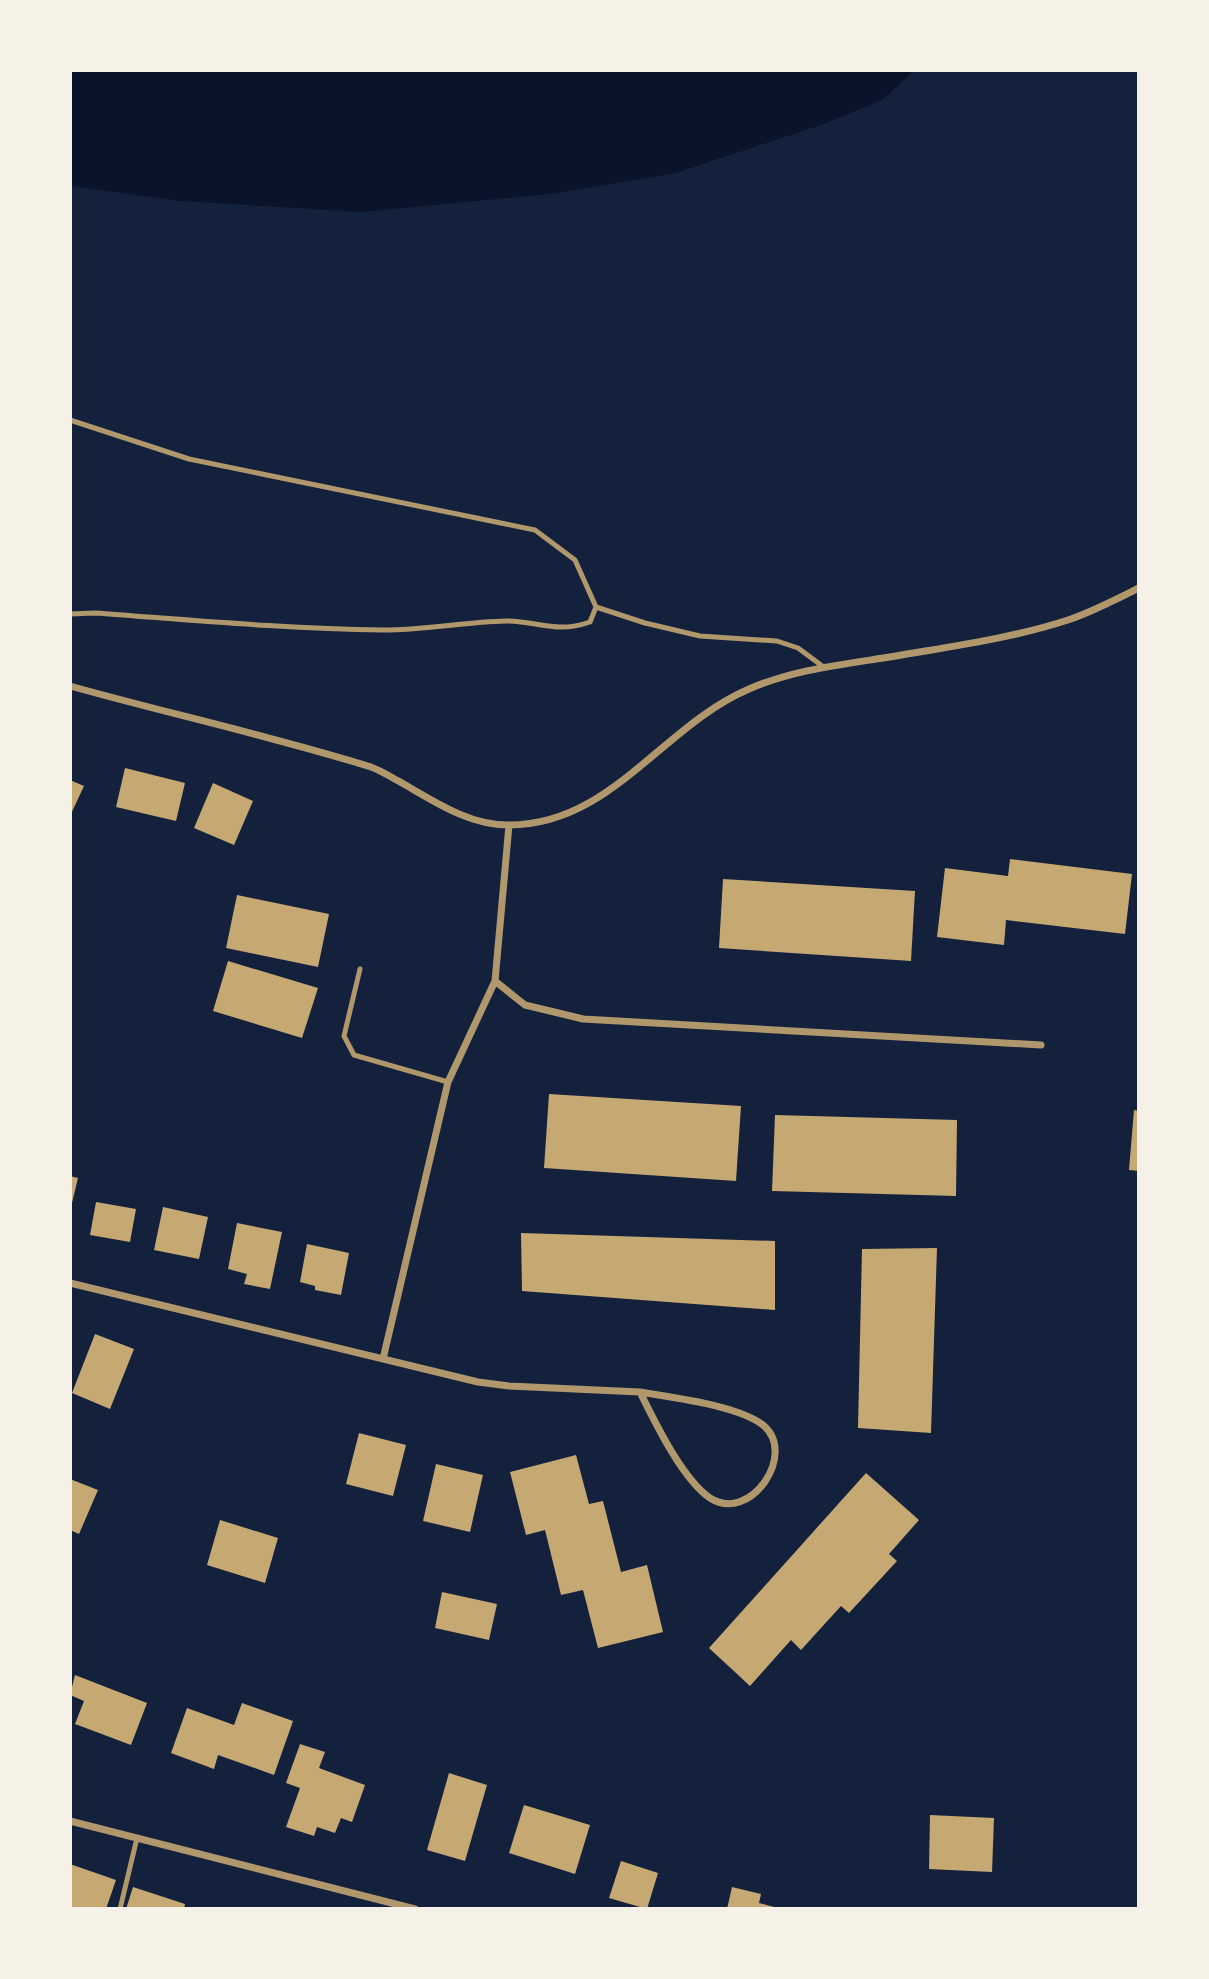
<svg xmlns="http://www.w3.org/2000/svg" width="1209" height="1979" font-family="Mulish,sans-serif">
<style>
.water{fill:#0b132b}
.building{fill:#c6a872}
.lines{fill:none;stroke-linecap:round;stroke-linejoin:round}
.service{stroke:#b1986c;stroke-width:5}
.minor{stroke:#b1986c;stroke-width:7}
</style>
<rect width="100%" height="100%" fill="#14213d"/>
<path class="water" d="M70,70h845l-33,30 -61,25 -145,48 -126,21 -188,18 -182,-11 -110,-15z"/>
<path class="building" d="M125,768l60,15 -9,38 -60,-14z
M70,780l14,6 -14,30z
M213,783l40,18 -19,44 -40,-17z
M1010,859l122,15 -7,60 -119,-14 -2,25 -67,-8 8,-69 63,8z
M723,879l192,12 -4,70 -192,-13z
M237,895l92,19 -11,53 -92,-19z
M228,961l90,27 -16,50 -89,-27z
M549,1094l192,12 -5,75 -192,-13z
M1134,1110l5,1v60l-10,-1z
M775,1115l182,5 -1,76 -184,-5z
M70,1176l8,2 -7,29h-1z
M96,1202l40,7 -6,33 -40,-7z
M163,1207l45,10 -9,42 -45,-9z
M237,1223l45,9 -12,57 -26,-5 3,-10 -19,-5z
M521,1233l254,8v69l-253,-19z
M307,1244l42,9 -8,42 -26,-5v-4l-15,-4z
M937,1248l-6,185 -73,-5 4,-179z
M95,1334l39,15 -24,60 -38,-16z
M359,1433l47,12 -13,51 -47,-12z
M576,1455l13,49 14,-3 18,71 26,-7 16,67 -65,16 -15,-58 -22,5 -16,-65 -19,5 -16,-63z
M436,1464l47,11 -13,57 -47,-11z
M866,1473l53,47 -30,34 8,7 -48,52 -8,-7 -40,44 -10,-10 -41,46 -41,-38z
M70,1479l28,11 -19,44 -9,-4z
M220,1520l58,18 -13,45 -58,-18z
M442,1592l55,12 -8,36 -54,-12z
M75,1675l72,28 -16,42 -56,-21 9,-23 -14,-6z
M242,1703l51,18 -19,54 -56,-20 -4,14 -43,-16 16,-45 47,17z
M300,1744l25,8 -6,16 46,17 -13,37 -11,-4 -6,15 -18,-6 -3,9 -28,-9 14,-39 -14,-5z
M449,1773l38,12 -22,76 -38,-11z
M524,1805l66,20 -15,49 -66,-21z
M930,1815l64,3 -2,54 -63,-3z
M621,1861l37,12 -11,36 -38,-11z
M70,1864l46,16 -10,29h-36z
M133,1887l52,17 -1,5h-58z
M732,1887l29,7 -2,9 23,6h-55z"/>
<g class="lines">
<path class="service" d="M70,420l119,39 346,71 40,30 21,47 49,16 55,13 77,5 21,7 27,20
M70,614l25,-1c96,7 192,16 288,17 41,0 82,-8 123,-9 33,0 49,13 84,1l6,-15
M360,969l-16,67 10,19 94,27
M120,1909l17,-71"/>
<path class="minor" d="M70,686c100,28 202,50 301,81 11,4 21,11 31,16 33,19 67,42 106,42 102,1 154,-99 241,-136 46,-20 98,-25 147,-33 58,-10 118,-18 175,-37 23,-8 46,-20 68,-31
M495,981l30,24 58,14 458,26
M70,1283l408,99 31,4 131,6
M383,1359l65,-277 47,-101 14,-156
M640,1392c34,6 97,13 123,33 35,29 -13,99 -53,73 -28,-19 -55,-76 -70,-106z
M70,1821l345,88"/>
</g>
<rect width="1209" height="1979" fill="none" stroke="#f6f1e7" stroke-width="144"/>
</svg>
